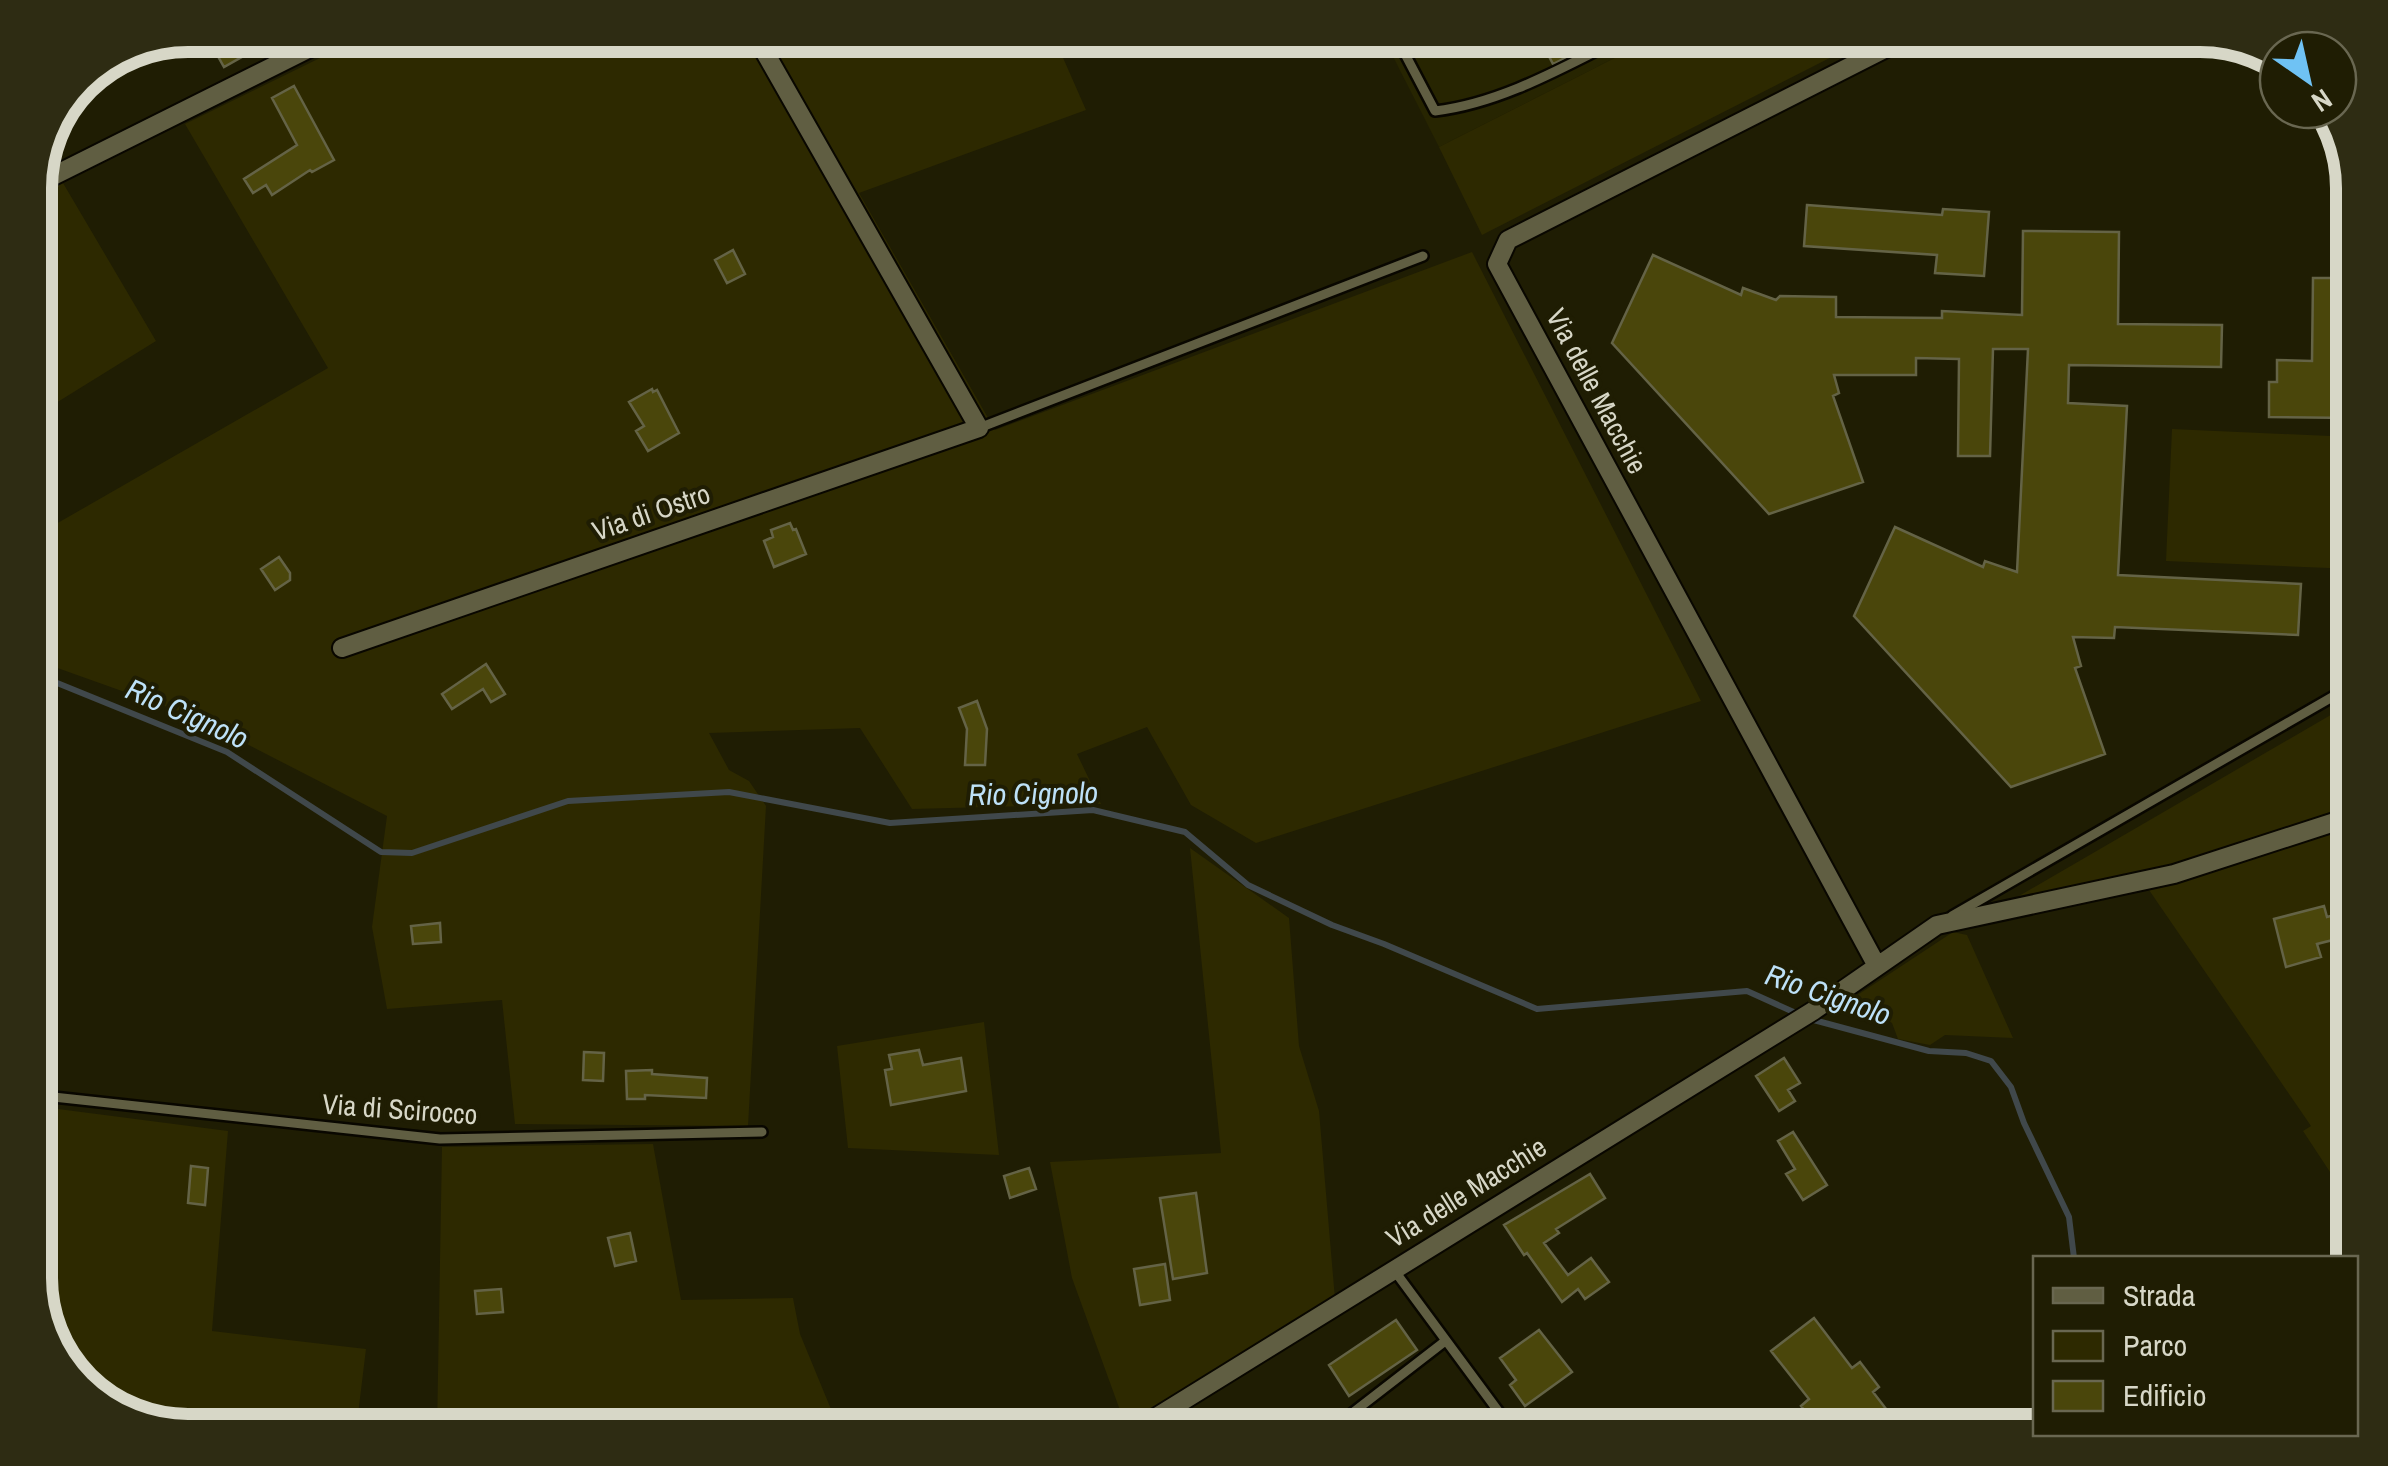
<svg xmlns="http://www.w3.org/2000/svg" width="2388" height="1466" font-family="'Archivo Narrow',sans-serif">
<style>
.built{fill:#272501}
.green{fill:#2d2900}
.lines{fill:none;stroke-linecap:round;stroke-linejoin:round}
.stream{stroke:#40484b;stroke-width:6}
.building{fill:#4a460b;stroke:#646346;stroke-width:2.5}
.lane-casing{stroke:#090700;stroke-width:14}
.street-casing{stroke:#090700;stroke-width:22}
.lane{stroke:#605e42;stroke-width:9}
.street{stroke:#605e42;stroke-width:18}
.labels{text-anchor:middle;stroke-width:8;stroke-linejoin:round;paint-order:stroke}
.street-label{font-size:28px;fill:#d7d7c7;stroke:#1f1d03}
.water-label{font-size:30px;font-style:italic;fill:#bde1f8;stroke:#1f1d03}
.rim{fill:none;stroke:#d7d7c7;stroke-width:12}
</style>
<rect width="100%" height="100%" fill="#1f1d03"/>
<path class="built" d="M1382,35h278l-221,112z"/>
<path class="green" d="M367,35h686l33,75 -227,83 136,237 477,-178 229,449 -445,142 -65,-38 -44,-78 -70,27 24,50 -189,5 -52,-81 -151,5 20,37 20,11 17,25 -18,320 -233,-2 -13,-124 -115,9 -15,-82 15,-111 -195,-100 -157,-56v-124l293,-168 -143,-244z
M1660,35h207l2,3 -387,197 -43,-88z
M63,183l93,158 -121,75v-220z
M2172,429l181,8v132l-187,-8z
M2353,702v505l-50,-76 8,-5 -173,-252 -138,33z
M1190,848l99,70 10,128 20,65 16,188 -210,125 -53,-146 -22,-116 171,-9z
M1953,932l14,3 46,103 -68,-3 -15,10 -32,-6 -6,-16 -39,-25z
M984,1022l15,133 -151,-7 -11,-102z
M35,1106l193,25 -16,200 154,18 -10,82h-167l-78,-21 -55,-55 -21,-68z
M653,1144l28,156 112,-2 7,36 40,97h-403l5,-284z"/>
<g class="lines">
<path class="stream" d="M35,674l192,78 154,100 31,1 156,-52 161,-9 161,31 203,-13 92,22 63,53 84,40 52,19 153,65 210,-18 51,23
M1810,1019l119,32 37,2 25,8 20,26 13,36 45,94 5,41"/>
</g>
<path class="building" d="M206,35h75l-57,32z
M1538,35h72l-57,29z
M294,86l40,74 -22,12 -2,-2 -38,25 -6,-10 -13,8 -9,-14 53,-34 -25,-47z
M1807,205l135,10 1,-6 46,3 -5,64 -49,-3 2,-18 -133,-9z
M2023,231l96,1 -1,92 104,1 -1,42 -152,-2 -1,38 59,3 -9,169 183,9 -3,51 -183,-8 -1,11 -41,-1 8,29 -6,2 30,86 -94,33 -157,-171 41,-89 88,40 2,-6 32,11 11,-223h-35l-3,107h-32l1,-97 -43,-1v17h-82l5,18 -6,3 30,86 -94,32 -157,-171 41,-88 88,40 2,-7 33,12 4,-4 56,1v20l106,1v-7l80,4z
M733,250l12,24 -18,9 -12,-23z
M2313,278h35l-1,83h6v57l-84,-1v-35h8v-22l35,1z
M652,389l1,3 4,-2 22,43 -31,18 -12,-20 8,-5 -15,-24z
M790,523l3,7 3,-1 10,25 -32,13 -10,-26 9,-4 -2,-7z
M279,557l11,16v7l-15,10 -14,-21z
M486,664l19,30 -14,8 -8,-13 -31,20 -10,-15z
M977,701l10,28 -2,36h-20l2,-36 -8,-21z
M2324,906l3,11 26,-7v25l-36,9 4,13 -35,10 -12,-48z
M440,923l1,19 -28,2 -2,-18z
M919,1050l4,15 38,-7 5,33 -75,14 -6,-35 7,-1 -3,-14z
M584,1052l20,1 -1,28 -20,-1z
M1784,1058l16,25 -12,7 7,11 -16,10 -23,-35z
M652,1070v4l55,4 -1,20 -61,-3v4h-18l-1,-28z
M1793,1132l34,53 -24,15 -17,-26 9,-5 -17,-28z
M191,1166l17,2 -3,37 -17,-2z
M1029,1168l7,21 -26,9 -6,-22z
M1590,1174l15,24 -49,31 3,4 -15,10 24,32 23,-17 18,24 -24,17 -7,-10 -16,13 -35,-49 -3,2 -20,-30z
M1196,1193l11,80 -34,6 -13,-81z
M630,1233l6,28 -21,5 -7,-28z
M1165,1264l5,36 -30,5 -6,-36z
M501,1289l2,23 -26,2 -2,-23z
M1814,1318l38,50 8,-6 19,25 -6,5 30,39h-70l-5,-6 -8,6 -19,-25 8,-7 -38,-48z
M1396,1320l21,30 -68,46 -20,-31z
M1539,1330l33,42 -47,34 -15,-21 6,-5 -16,-22z"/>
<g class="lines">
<g class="lane-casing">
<path id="lane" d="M1395,35l40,76c68,-8 132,-46 193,-76
M979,428l444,-172
M1952,916l401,-231
M35,1095l405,44 322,-7
M1394,1270l110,149
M1329,1431l115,-89"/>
</g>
<g class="street-casing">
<path id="street" d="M35,185l301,-150
M342,648l637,-220 -224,-393
M1877,966l-380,-702 11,-24 404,-205
M1134,1431l679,-420 124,-86 237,-51 179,-58"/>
</g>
<use href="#lane" class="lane"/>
<use href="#street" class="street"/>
</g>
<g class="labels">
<g class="street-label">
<text transform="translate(1597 391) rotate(62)" y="10">Via delle Macchie</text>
<text transform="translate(651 512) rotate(-19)" y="10">Via di Ostro</text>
<text transform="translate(400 1109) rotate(4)" y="10">Via di Scirocco</text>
<text transform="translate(1466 1192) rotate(-32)" y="10">Via delle Macchie</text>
</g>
<g class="water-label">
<text transform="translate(187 714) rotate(24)" y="10">Rio Cignolo</text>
<text transform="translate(1033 794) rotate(-1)" y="10">Rio Cignolo</text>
<text transform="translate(1828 995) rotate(19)" y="10">Rio Cignolo</text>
</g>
</g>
<path d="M0 0H2388V1466H0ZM188 52H2200A136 136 0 0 1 2336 188V1278A136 136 0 0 1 2200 1414H188A136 136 0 0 1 52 1278V188A136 136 0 0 1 188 52Z" fill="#2e2c13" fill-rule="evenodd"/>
<path class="rim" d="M188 52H2200A136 136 0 0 1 2336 188V1278A136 136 0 0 1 2200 1414H188A136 136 0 0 1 52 1278V188A136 136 0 0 1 188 52Z"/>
<rect x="2033" y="1256" width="325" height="180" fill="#1f1d03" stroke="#696751" stroke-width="2.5"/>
<rect x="2053" y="1288" width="50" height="15" fill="#605e42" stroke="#696751" stroke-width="2.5"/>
<text x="2123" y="1306" font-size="30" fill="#d7d7c7">Strada</text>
<rect x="2053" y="1331" width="50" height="30" fill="#2d2900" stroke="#696751" stroke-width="2.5"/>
<text x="2123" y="1356" font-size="30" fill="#d7d7c7">Parco</text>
<rect x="2053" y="1381" width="50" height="30" fill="#4a460b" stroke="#696751" stroke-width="2.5"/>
<text x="2123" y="1406" font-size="30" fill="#d7d7c7">Edificio</text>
<g transform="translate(2308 80) rotate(146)"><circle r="48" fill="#1f1d03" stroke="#696751" stroke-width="2.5"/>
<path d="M0-8L18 38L0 25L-18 38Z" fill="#6fc2f4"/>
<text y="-15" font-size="28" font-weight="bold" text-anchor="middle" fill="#d7d7c7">N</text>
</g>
</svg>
